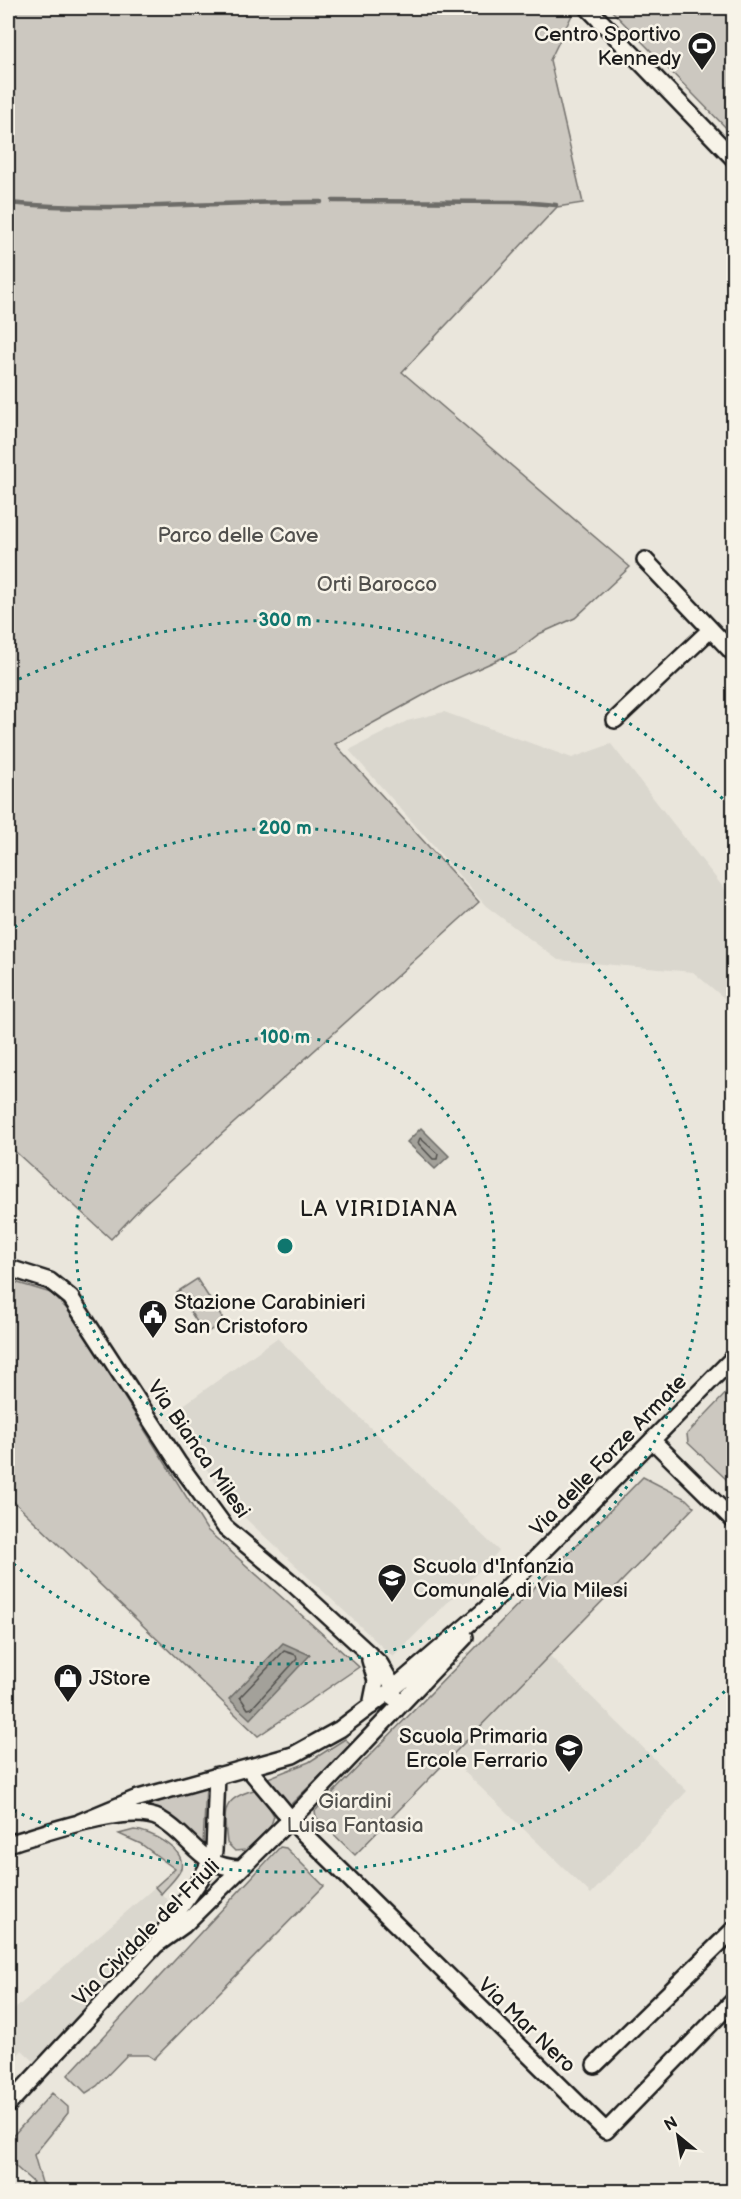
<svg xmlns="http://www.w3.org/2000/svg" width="741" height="2199" font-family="'Balsamiq Sans',sans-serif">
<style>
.built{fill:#dad7ce}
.green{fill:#ccc8c0;stroke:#74726e;stroke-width:1.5}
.water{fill:#a3a19a;stroke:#6d6c68;stroke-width:1.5}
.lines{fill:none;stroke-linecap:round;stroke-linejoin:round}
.shore{stroke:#52514e;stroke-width:1.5}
.stream{stroke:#6d6c68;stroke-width:4.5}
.minor-casing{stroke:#1c1c1c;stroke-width:20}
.minor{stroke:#f7f3e8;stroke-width:15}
.ring{fill:none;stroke:#0f766e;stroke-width:3;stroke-dasharray:3 6}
.labels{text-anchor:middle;stroke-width:5;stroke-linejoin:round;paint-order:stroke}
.poi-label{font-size:21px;fill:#1c1c1c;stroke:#f7f3e8;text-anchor:start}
.park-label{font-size:21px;fill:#51504d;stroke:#f7f3e8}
.street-label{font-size:21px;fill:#1c1c1c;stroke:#f7f3e8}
.neighbourhood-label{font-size:22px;letter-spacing:1.5px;fill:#1c1c1c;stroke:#f7f3e8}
.centre{fill:#0f766e;stroke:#f7f3e8;stroke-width:3}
.ring-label{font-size:18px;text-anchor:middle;font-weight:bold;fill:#0f766e;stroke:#f7f3e8;stroke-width:5;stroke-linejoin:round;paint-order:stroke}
</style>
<rect width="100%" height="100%" fill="#eae6dc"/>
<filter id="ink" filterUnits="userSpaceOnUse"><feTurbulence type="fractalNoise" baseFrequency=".0167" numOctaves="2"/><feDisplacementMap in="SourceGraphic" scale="12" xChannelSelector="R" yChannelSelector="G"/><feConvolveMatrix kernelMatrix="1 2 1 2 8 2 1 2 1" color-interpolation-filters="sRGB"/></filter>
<g filter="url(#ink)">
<path class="built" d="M444,712l128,46 39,-14 122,156 1,99 -4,4 -37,-31 -135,-12 -72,-54 -137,-156 58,-29z
M277,1338l222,213 -106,106 -165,-155 -57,-88z
M550,1656l137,135 -96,103 -141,-136z
M155,1887l21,22 -15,27 -122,130 -17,-16 -14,16v-51z"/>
<path class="green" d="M8,8h563l3,3 -24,49 33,143 -26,4 -155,165 228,195 -55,51 -36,16 -24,18 -75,34 -105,58 144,158 -336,303 -32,34 -103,-94z
M609,8h124v127z
M197,1279l27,42 -19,13 -28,-42z
M8,1280l43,13 22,22 134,215 152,137 -101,69 -250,-240z
M733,1386v87l-6,7 -39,-37 -1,-9z
M643,1477l43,22 8,8 -339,348 -39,-38 -1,-6z
M345,1739l7,6 -64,62 -20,-29 41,-16z
M206,1786l-3,58 -26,-21 -29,-18z
M254,1790l8,4 12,22 -4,12 -24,22 -11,1 -8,-8c-3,-30 -7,-44 27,-53z
M134,1830c15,1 52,18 47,38 -2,9 -14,18 -20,26l-6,-7 20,-18 -34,-25 -22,-10z
M280,1847l6,1 38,38 -170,173 -6,-4h-21l-30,31 -11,7 -18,-18z
M52,2093l16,14v6l-34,42 8,28 13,8h-31l9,-9 -25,-22v-19z"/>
<path class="water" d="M421,1128l28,28 -14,13 -28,-27z
M283,1643l27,12 -60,64 -21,-20z"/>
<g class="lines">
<path class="shore" d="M420,1138l18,16 -1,5h-4l-15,-16z
M284,1651l12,4 1,4 -45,49 -4,1 -8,-12z"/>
<path class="stream" d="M333,201l188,1 35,3
M8,203c104,10 207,-2 313,-1"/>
<g class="minor-casing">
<path id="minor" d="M588,8l146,151
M645,560l89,94
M615,720l95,-90
M9,1268l41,13 21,17 108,166 46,63 67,56 88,81 14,24 -1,9
M652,1440l82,81
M370,1660l6,21 -5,25
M248,1768l51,61 307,302 128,-131
M80,1822l55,-23 158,-44 47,-26 54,-41 92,-79 248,-252
M8,1844c34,-10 121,-42 152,-25 32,18 40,49 80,49
M159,1940c16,-30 46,-59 55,-89l3,-76
M595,2065l139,-136
M8,2105l148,-160 28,-20 122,-121 159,-167"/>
</g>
<use href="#minor" class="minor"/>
</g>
</g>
<g class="ring">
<circle cx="285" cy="1246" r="209"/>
<path d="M8 933A418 418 0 1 1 8 1559"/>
<path d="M731 1685A626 626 0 0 1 11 1809M11 683A626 626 0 0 1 731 807"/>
</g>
<defs>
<g id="stadium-pin" transform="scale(1.5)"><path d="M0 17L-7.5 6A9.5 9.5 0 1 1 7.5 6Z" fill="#1c1c1c" stroke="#f7f3e8"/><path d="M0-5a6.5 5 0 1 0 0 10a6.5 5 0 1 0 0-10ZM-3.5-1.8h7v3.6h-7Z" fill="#fff"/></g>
<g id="civic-pin" transform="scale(1.5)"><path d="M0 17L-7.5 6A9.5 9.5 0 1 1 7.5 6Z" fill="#1c1c1c" stroke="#f7f3e8"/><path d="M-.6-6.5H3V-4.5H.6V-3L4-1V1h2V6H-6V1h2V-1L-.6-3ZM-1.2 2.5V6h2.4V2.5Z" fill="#fff"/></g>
<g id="school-pin" transform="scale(1.5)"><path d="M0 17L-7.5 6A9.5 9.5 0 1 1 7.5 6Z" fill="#1c1c1c" stroke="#f7f3e8"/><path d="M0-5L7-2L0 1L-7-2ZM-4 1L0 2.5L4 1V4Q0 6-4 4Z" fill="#fff"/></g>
<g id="shop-pin" transform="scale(1.5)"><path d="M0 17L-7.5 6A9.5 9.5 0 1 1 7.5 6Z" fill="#1c1c1c" stroke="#f7f3e8"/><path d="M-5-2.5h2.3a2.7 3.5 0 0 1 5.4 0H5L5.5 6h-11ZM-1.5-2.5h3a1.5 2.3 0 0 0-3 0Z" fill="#fff"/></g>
</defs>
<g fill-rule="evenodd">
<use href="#stadium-pin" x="702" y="46"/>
<use href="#civic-pin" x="153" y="1314"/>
<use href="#school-pin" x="392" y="1578"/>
<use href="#shop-pin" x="68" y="1678"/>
<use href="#school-pin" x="569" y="1748"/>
</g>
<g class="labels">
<g class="poi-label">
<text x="681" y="41" text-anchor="end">Centro Sportivo<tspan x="681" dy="24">Kennedy</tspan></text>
<text x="174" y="1309">Stazione Carabinieri<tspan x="174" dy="24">San Cristoforo</tspan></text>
<text x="413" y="1573">Scuola d'Infanzia<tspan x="413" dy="24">Comunale di Via Milesi</tspan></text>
<text x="89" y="1685">JStore</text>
<text x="548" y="1743" text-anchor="end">Scuola Primaria<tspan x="548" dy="24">Ercole Ferrario</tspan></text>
</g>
<g class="park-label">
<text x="238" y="542">Parco delle Cave</text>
<text x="377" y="591">Orti Barocco</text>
<text x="355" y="1808">Giardini<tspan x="355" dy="24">Luisa Fantasia</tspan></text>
</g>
<g class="street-label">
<text transform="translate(199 1449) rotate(55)" y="7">Via Bianca Milesi</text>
<text transform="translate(608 1455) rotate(-46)" y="7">Via delle Forze Armate</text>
<text transform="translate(146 1932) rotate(-45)" y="7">Via Cividale del Friuli</text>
<text transform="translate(527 2025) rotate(44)" y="7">Via Mar Nero</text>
</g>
<g class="neighbourhood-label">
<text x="379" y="1216">LA VIRIDIANA</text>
</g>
</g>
<circle cx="285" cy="1246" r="9" class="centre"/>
<g class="ring-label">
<text x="285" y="626">300 m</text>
<text x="285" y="834">200 m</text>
<text x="285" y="1043">100 m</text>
</g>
<rect width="741" height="2199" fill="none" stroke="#f7f3e8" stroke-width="30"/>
<rect x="15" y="15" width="711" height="2169" fill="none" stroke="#1c1c1c" stroke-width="2" filter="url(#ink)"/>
<g transform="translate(678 2136) rotate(330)" stroke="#f7f3e8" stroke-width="4.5" paint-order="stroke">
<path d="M0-4.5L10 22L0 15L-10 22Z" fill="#1c1c1c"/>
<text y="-9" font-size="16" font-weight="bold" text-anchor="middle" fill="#1c1c1c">N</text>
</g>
</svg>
